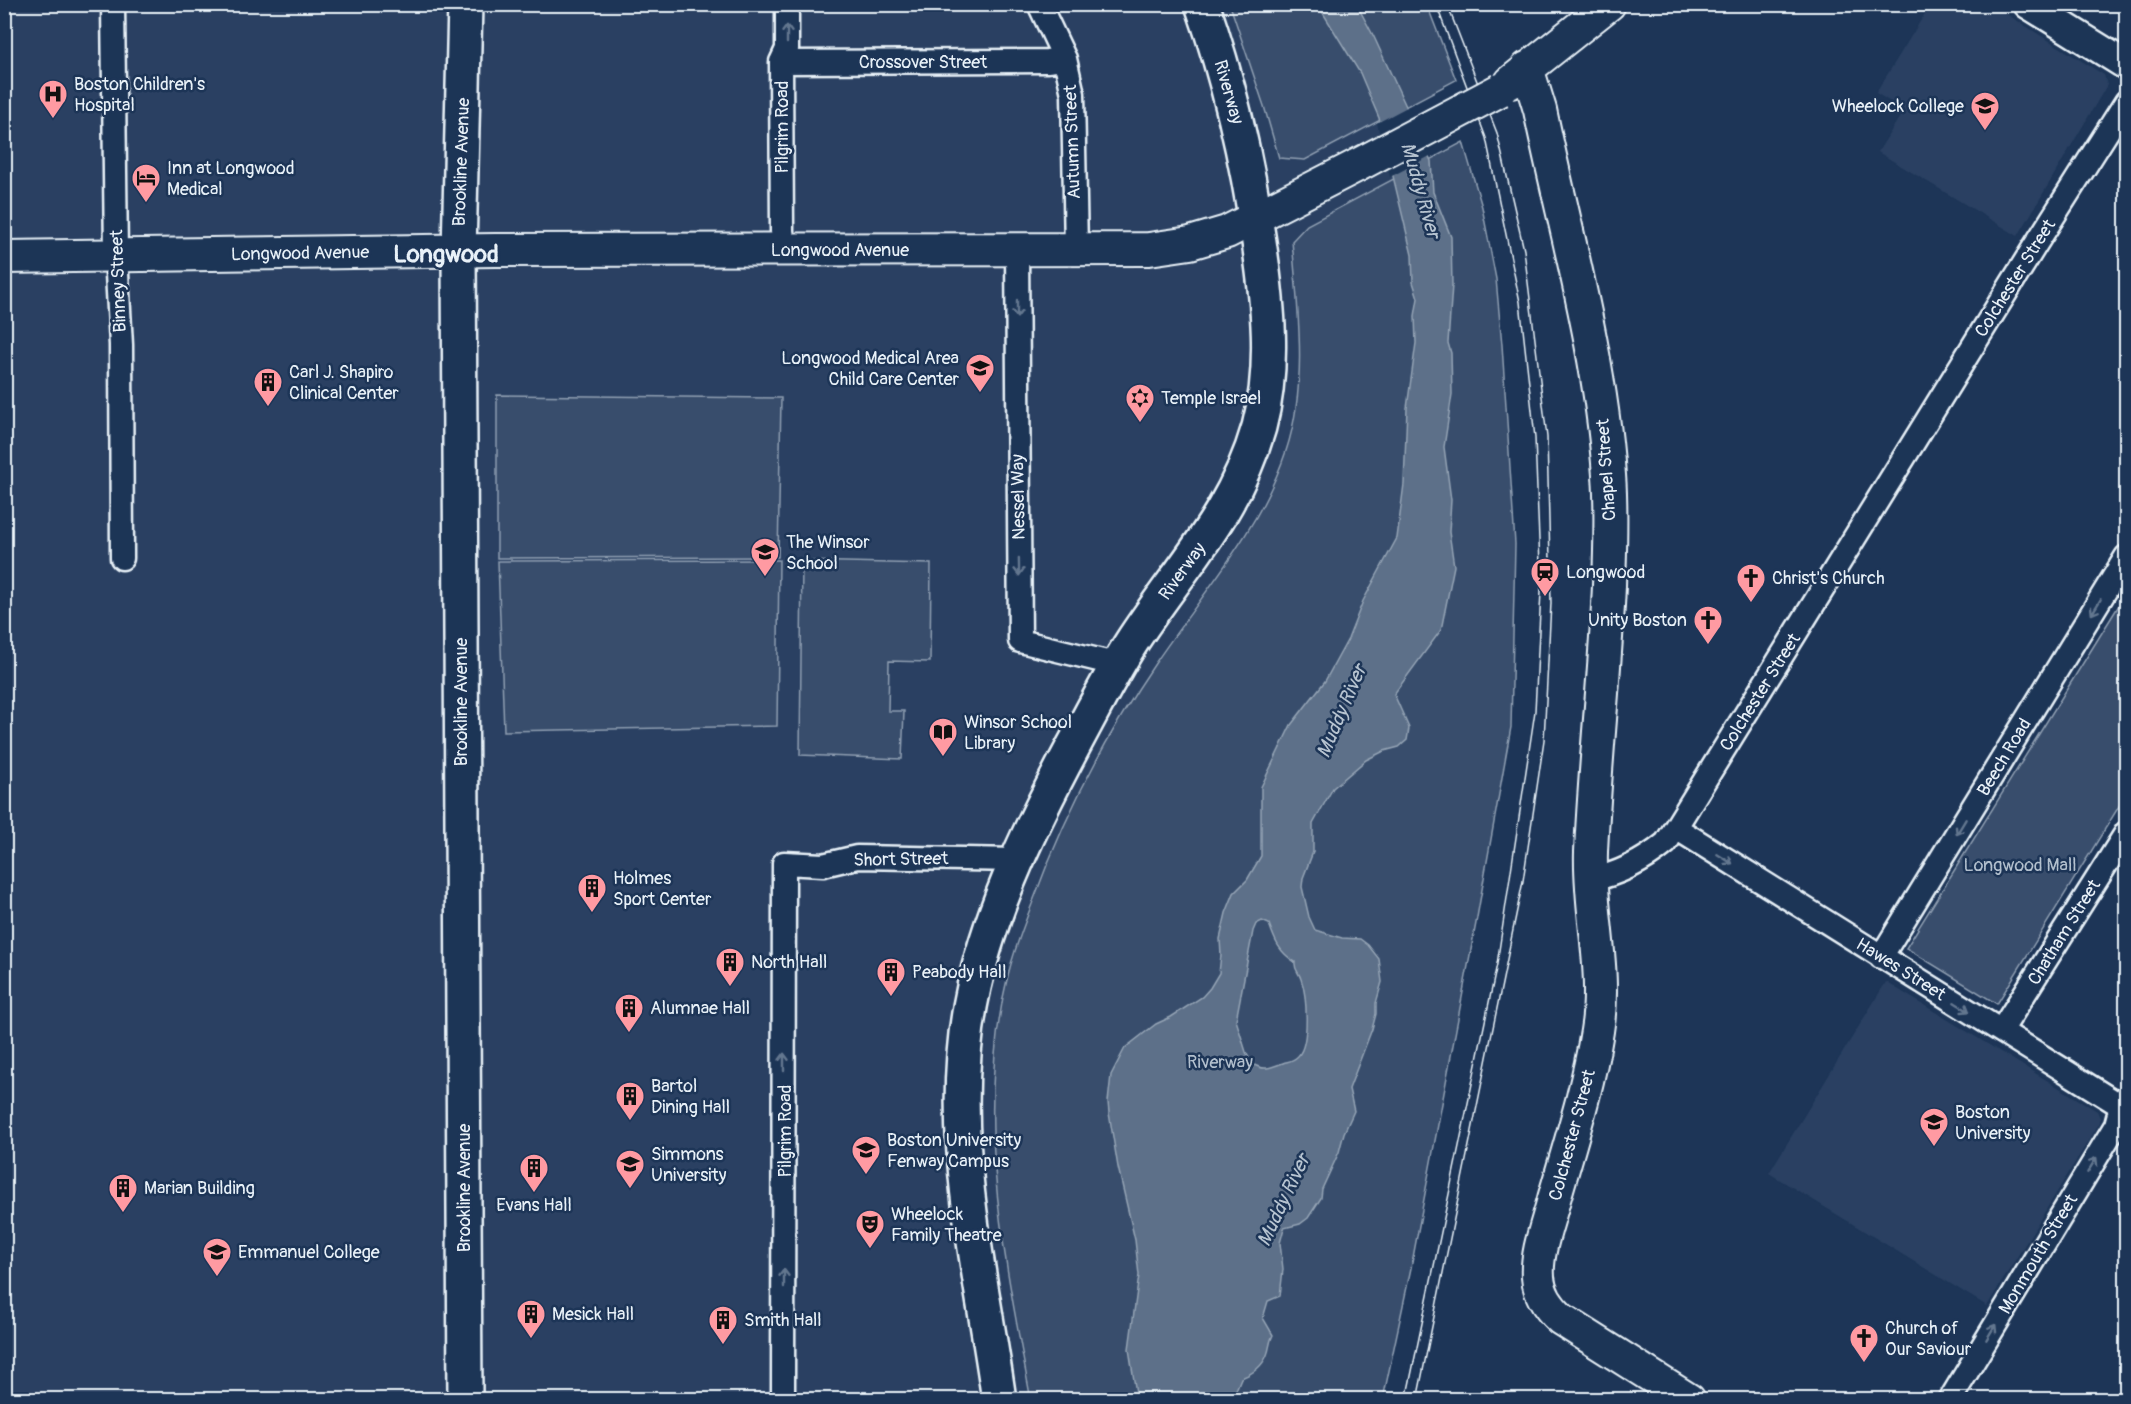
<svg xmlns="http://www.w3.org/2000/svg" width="2131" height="1404" font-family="Pangolin,sans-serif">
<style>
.built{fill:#2a4162}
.green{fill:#374d6c;stroke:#909fb2;stroke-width:1.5}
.water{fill:#5d7089;stroke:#95a4b5;stroke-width:1.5;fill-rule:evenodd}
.pier{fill:#1d3557}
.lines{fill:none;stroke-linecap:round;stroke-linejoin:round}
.minor-casing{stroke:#e8f1f8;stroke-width:27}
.tertiary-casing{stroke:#e8f1f8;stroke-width:33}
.secondary-casing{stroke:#e8f1f8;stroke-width:36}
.trunk-casing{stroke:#e8f1f8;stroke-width:38}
.minor{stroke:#1d3557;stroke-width:22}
.tertiary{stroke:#1d3557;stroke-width:28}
.secondary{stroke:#1d3557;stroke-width:32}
.trunk{stroke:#1d3557;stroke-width:33}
.tram{stroke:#e8f1f8;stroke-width:1.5}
.secondary-bridge-casing{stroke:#e8f1f8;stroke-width:36;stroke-linecap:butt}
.secondary-bridge{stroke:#1d3557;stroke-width:32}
.oneway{stroke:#64778f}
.labels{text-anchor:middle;stroke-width:5;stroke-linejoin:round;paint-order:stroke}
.street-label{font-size:18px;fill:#e8f1f8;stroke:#1d3557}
.poi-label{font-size:18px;fill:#e8f1f8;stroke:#1d3557;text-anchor:start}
.park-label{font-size:18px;fill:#b3c0ce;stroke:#1d3557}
.water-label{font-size:20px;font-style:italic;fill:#b7c4d1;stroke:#1d3557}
.district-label{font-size:24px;font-weight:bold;fill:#e8f1f8;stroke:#1d3557}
</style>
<rect width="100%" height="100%" fill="#1d3557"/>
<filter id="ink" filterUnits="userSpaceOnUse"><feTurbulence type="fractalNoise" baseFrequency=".0167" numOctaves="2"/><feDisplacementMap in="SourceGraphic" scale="12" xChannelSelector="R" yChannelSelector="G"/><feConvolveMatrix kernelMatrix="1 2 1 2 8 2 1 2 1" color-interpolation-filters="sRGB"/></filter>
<g filter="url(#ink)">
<path class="built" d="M1327,4l83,146 -222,1249 -1183,1v-1395z
M1931,4l61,1 112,70 3,10 -89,151 -140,-84 26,-42 -28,-17z
M1886,982l211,129 3,7v4l-113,184 -218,-133z"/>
<path class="green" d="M1230,5h197l29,75 -151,80 -26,-2 -15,-52z
M1463,142l19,65 14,72 6,66 13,199 -4,183 -35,196 -65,345 -28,131 -352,1c-26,-139 -58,-285 -23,-425 6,-24 15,-48 24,-71 31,-85 73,-167 124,-242 46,-68 104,-132 130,-211 22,-66 12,-142 6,-210l15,-16z
M497,395l284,3 -3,159 -281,1z
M779,560l-2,166 -273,5 -6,-170z
M802,561l129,3 -1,98 -41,-1 -1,50h16l-2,48 -102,-4z
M2126,594v201l-129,209 -91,-56z"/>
<path class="water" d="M1318,5h39l17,32 54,117 3,7 2,31 18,45 1,48 -4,58 3,10 1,41 -8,53 7,53 -2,32 5,34 -13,64 -47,64 15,34 -2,12 -8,7 -15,4 -18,9 -33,28 -20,36v28l-10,26 -1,9 7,30 6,13 27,8 18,1 8,6 11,14 3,23 -6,21v11l-4,15 -23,60 5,22 -10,22 -5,19 -17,37 -1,9 -13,20 -8,6 -16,4 -4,15 3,26 -3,27 -12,5 -5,17 10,17c-4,7 -3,13 -6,20 -5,12 -15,19 -26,23l-7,17v4h-97l-8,-50 10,-74 -4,-35 -17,-73 -9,-54 -1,-11 3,-27 14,-27 31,-24 15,-7 31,-20 8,-9 9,-15 2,-18 -1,-16 6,-26 8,-20 13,-13 14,-24v-69l30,-62 34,-44 23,-42 15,-38 34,-63 7,-54 3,-76 9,-65 -1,-27 3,-18 -5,-16 -1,-27 -33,-137 -19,-45zM1262,921l7,3c6,17 10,28 26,38 -1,8 4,10 6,17 6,16 9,65 -3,77 -6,6 -9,5 -15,7 -15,5 -17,8 -31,1l-6,-12 -10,-32 17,-89 3,-7z"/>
<path class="pier" d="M1409,106l23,49 -42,22 -13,-54z"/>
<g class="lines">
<g class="minor-casing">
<path id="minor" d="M113,4l3,252 5,89 1,213
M1039,4l26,55 8,35 3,156
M781,62l266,-1 18,-2
M785,250l-3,-19 -1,-169 6,-13v-45
M1017,250l3,391 99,24
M1676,828l450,281
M1590,880c30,-6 53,-18 76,-37l370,-599 90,-142
M1881,957l245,-400
M2001,1031l125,-198
M783,1400l1,-537 39,2 34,-8 161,3
M1950,1400l166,-275 5,-19 5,-9"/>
</g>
<g class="tertiary-casing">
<path id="tertiary" d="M2028,4l98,61"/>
</g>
<g class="secondary-casing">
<path id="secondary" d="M1527,68l13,42c25,121 60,241 69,365 3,37 1,74 0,111 -4,89 -14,177 -18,266 -2,59 16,119 6,179 -9,57 -27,112 -43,168 -6,24 -18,53 -16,78 1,18 11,31 23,42l128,81
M1511,82l98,-78
M4,257l491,-7 654,-1 41,-6 37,-11 131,-67"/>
</g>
<g class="trunk-casing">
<path id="trunk" d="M465,1400l-6,-1149 6,-247
M999,1400c-19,-136 -56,-276 -25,-413 19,-84 59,-165 99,-240 19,-35 37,-71 58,-104 48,-74 103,-128 128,-216 16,-60 9,-124 0,-185 -12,-83 -29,-158 -57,-238"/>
</g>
<use href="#minor" class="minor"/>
<use href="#tertiary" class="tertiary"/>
<use href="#secondary" class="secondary"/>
<use href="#trunk" class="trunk"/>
<path class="tram" d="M1406,1400l91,-436 38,-253 6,-120 -6,-153 -15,-136 -34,-164 -50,-134
M1417,1400l106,-519 21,-141 7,-137 -4,-166 -23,-187 -27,-117 -50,-129"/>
<g class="secondary-bridge-casing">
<path id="secondary-bridge" d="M1358,165l142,-75"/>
</g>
<use href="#secondary-bridge" class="secondary-bridge"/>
</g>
<defs><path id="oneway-shaft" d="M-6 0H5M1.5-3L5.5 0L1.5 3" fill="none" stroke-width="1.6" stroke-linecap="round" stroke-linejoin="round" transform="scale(1.5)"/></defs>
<g class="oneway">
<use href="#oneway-shaft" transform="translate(787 34) rotate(-90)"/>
<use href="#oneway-shaft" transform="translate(1017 309) rotate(90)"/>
<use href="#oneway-shaft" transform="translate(1019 567) rotate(89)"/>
<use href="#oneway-shaft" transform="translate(2096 607) rotate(121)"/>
<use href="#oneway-shaft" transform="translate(1961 827) rotate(121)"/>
<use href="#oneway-shaft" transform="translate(1725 859) rotate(32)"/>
<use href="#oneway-shaft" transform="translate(1962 1007) rotate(32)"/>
<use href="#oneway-shaft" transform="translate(784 1062) rotate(-90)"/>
<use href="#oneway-shaft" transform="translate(2092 1165) rotate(-59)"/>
<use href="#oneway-shaft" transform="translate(784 1278) rotate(-90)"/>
<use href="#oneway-shaft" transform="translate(1991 1332) rotate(-59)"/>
</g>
</g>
<defs>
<g id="hospital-pin" transform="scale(1.5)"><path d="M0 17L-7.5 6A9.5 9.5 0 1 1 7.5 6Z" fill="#ff9aa2" stroke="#1d3557"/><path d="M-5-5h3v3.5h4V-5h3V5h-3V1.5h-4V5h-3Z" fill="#111"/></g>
<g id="university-pin" transform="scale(1.5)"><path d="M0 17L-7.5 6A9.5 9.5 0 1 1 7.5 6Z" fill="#ff9aa2" stroke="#1d3557"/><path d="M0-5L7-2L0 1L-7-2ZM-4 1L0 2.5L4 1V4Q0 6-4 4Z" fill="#111"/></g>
<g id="hotel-pin" transform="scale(1.5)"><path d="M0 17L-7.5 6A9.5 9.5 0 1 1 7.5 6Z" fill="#ff9aa2" stroke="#1d3557"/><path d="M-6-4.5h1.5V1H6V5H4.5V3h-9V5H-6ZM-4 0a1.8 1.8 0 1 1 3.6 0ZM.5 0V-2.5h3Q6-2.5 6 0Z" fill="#111"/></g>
<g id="school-pin" transform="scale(1.5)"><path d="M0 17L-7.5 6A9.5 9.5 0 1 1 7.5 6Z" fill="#ff9aa2" stroke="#1d3557"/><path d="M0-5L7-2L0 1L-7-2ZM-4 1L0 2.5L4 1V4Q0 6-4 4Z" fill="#111"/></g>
<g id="building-pin" transform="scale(1.5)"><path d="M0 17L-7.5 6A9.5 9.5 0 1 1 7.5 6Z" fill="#ff9aa2" stroke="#1d3557"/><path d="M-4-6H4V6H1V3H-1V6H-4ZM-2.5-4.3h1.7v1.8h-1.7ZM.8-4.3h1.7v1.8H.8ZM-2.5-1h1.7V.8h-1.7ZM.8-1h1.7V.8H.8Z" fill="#111"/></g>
<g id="synagogue-pin" transform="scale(1.5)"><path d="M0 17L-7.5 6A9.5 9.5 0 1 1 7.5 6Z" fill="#ff9aa2" stroke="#1d3557"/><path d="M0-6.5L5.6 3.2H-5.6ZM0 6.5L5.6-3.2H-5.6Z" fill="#111"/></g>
<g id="station-pin" transform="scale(1.5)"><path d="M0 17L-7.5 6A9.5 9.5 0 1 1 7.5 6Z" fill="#ff9aa2" stroke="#1d3557"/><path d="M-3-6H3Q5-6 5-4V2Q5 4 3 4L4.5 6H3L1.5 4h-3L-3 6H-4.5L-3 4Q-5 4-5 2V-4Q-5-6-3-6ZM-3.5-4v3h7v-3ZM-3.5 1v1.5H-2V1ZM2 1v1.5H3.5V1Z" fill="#111"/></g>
<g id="church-pin" transform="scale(1.5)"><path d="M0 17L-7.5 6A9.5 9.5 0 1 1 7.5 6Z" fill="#ff9aa2" stroke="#1d3557"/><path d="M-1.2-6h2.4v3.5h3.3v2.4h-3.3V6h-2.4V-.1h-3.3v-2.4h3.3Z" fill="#111"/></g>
<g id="library-pin" transform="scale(1.5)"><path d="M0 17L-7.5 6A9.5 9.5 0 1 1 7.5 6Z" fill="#ff9aa2" stroke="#1d3557"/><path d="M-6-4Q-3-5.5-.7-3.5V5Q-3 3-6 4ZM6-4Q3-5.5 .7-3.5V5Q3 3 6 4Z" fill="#111"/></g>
<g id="theatre-pin" transform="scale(1.5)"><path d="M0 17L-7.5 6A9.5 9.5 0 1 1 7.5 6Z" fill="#ff9aa2" stroke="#1d3557"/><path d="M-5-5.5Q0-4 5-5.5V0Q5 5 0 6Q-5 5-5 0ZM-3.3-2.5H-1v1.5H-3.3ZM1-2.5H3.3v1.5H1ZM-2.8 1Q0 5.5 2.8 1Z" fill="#111"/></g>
</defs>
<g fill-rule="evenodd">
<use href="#hospital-pin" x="53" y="94"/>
<use href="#university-pin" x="1985" y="106"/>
<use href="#hotel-pin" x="146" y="178"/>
<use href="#school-pin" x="980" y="368"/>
<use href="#building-pin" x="268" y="382"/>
<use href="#synagogue-pin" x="1140" y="398"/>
<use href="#school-pin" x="765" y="552"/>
<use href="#station-pin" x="1545" y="572"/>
<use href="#church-pin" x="1751" y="578"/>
<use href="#church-pin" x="1708" y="620"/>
<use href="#library-pin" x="943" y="732"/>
<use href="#building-pin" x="592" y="888"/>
<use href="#building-pin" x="730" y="962"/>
<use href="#building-pin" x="891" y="972"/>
<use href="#building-pin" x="629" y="1008"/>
<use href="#building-pin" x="630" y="1096"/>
<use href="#university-pin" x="1934" y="1122"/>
<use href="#university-pin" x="866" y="1150"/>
<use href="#university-pin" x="630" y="1164"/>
<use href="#building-pin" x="534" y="1168"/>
<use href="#building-pin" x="123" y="1188"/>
<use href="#theatre-pin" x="870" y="1224"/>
<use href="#university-pin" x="217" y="1252"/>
<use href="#building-pin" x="531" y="1314"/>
<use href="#building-pin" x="723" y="1320"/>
<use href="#church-pin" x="1864" y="1338"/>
</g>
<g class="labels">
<g class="street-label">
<text x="923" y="68">Crossover Street</text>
<text transform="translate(1229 92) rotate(74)" y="6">Riverway</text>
<text transform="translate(782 127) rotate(-90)" y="6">Pilgrim Road</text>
<text transform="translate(1072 142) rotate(-92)" y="6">Autumn Street</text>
<text transform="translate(461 162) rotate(-88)" y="6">Brookline Avenue</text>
<text x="840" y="256">Longwood Avenue</text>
<text transform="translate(300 253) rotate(-1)" y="6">Longwood Avenue</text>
<text transform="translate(2015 278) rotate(-58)" y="6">Colchester Street</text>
<text transform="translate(118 281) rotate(-92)" y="6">Binney Street</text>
<text transform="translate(1606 470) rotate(-94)" y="6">Chapel Street</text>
<text transform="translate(1018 497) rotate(-91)" y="6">Nessel Way</text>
<text transform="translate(1182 571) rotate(-54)" y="6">Riverway</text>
<text transform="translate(1760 692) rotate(-58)" y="6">Colchester Street</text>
<text transform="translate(461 702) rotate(-90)" y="6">Brookline Avenue</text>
<text transform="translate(2004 757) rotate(-59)" y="6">Beech Road</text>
<text transform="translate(901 859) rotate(-1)" y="6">Short Street</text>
<text transform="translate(2064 932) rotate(-58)" y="6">Chatham Street</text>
<text transform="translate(1901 969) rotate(32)" y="6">Hawes Street</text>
<text transform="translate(785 1131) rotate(-90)" y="6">Pilgrim Road</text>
<text transform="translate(1572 1135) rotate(-75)" y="6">Colchester Street</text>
<text transform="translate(464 1188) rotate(-90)" y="6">Brookline Avenue</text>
<text transform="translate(2038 1254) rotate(-59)" y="6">Monmouth Street</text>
</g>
<g class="poi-label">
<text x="74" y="90">Boston Children's<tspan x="74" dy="21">Hospital</tspan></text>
<text x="1964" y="112" text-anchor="end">Wheelock College</text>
<text x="167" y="174">Inn at Longwood<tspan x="167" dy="21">Medical</tspan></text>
<text x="959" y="364" text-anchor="end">Longwood Medical Area<tspan x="959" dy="21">Child Care Center</tspan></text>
<text x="289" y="378">Carl J. Shapiro<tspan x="289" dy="21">Clinical Center</tspan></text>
<text x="1161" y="404">Temple Israel</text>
<text x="786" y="548">The Winsor<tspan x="786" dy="21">School</tspan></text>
<text x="1566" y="578">Longwood</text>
<text x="1772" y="584">Christ's Church</text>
<text x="1687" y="626" text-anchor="end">Unity Boston</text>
<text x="964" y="728">Winsor School<tspan x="964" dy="21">Library</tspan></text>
<text x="613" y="884">Holmes<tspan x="613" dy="21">Sport Center</tspan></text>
<text x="751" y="968">North Hall</text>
<text x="912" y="978">Peabody Hall</text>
<text x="650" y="1014">Alumnae Hall</text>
<text x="651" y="1092">Bartol<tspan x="651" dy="21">Dining Hall</tspan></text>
<text x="1955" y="1118">Boston<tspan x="1955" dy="21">University</tspan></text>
<text x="887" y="1146">Boston University<tspan x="887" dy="21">Fenway Campus</tspan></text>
<text x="651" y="1160">Simmons<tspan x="651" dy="21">University</tspan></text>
<text x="144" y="1194">Marian Building</text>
<text x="534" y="1211" text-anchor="middle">Evans Hall</text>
<text x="891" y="1220">Wheelock<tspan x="891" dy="21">Family Theatre</tspan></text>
<text x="238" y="1258">Emmanuel College</text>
<text x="552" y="1320">Mesick Hall</text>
<text x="744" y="1326">Smith Hall</text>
<text x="1885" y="1334">Church of<tspan x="1885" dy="21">Our Saviour</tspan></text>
</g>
<g class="park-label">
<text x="2020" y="871">Longwood Mall</text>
<text x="1220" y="1068">Riverway</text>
</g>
<g class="water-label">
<text transform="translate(1421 190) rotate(74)" y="7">Muddy River</text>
<text transform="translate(1341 711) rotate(-67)" y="7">Muddy River</text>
<text transform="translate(1283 1200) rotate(-65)" y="7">Muddy River</text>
</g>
<g class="district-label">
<text x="446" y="262">Longwood</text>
</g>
</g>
<rect width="2131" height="1404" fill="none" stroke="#1d3557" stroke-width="24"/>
<rect x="12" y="12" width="2107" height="1380" fill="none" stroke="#e8f1f8" stroke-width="2" filter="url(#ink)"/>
</svg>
